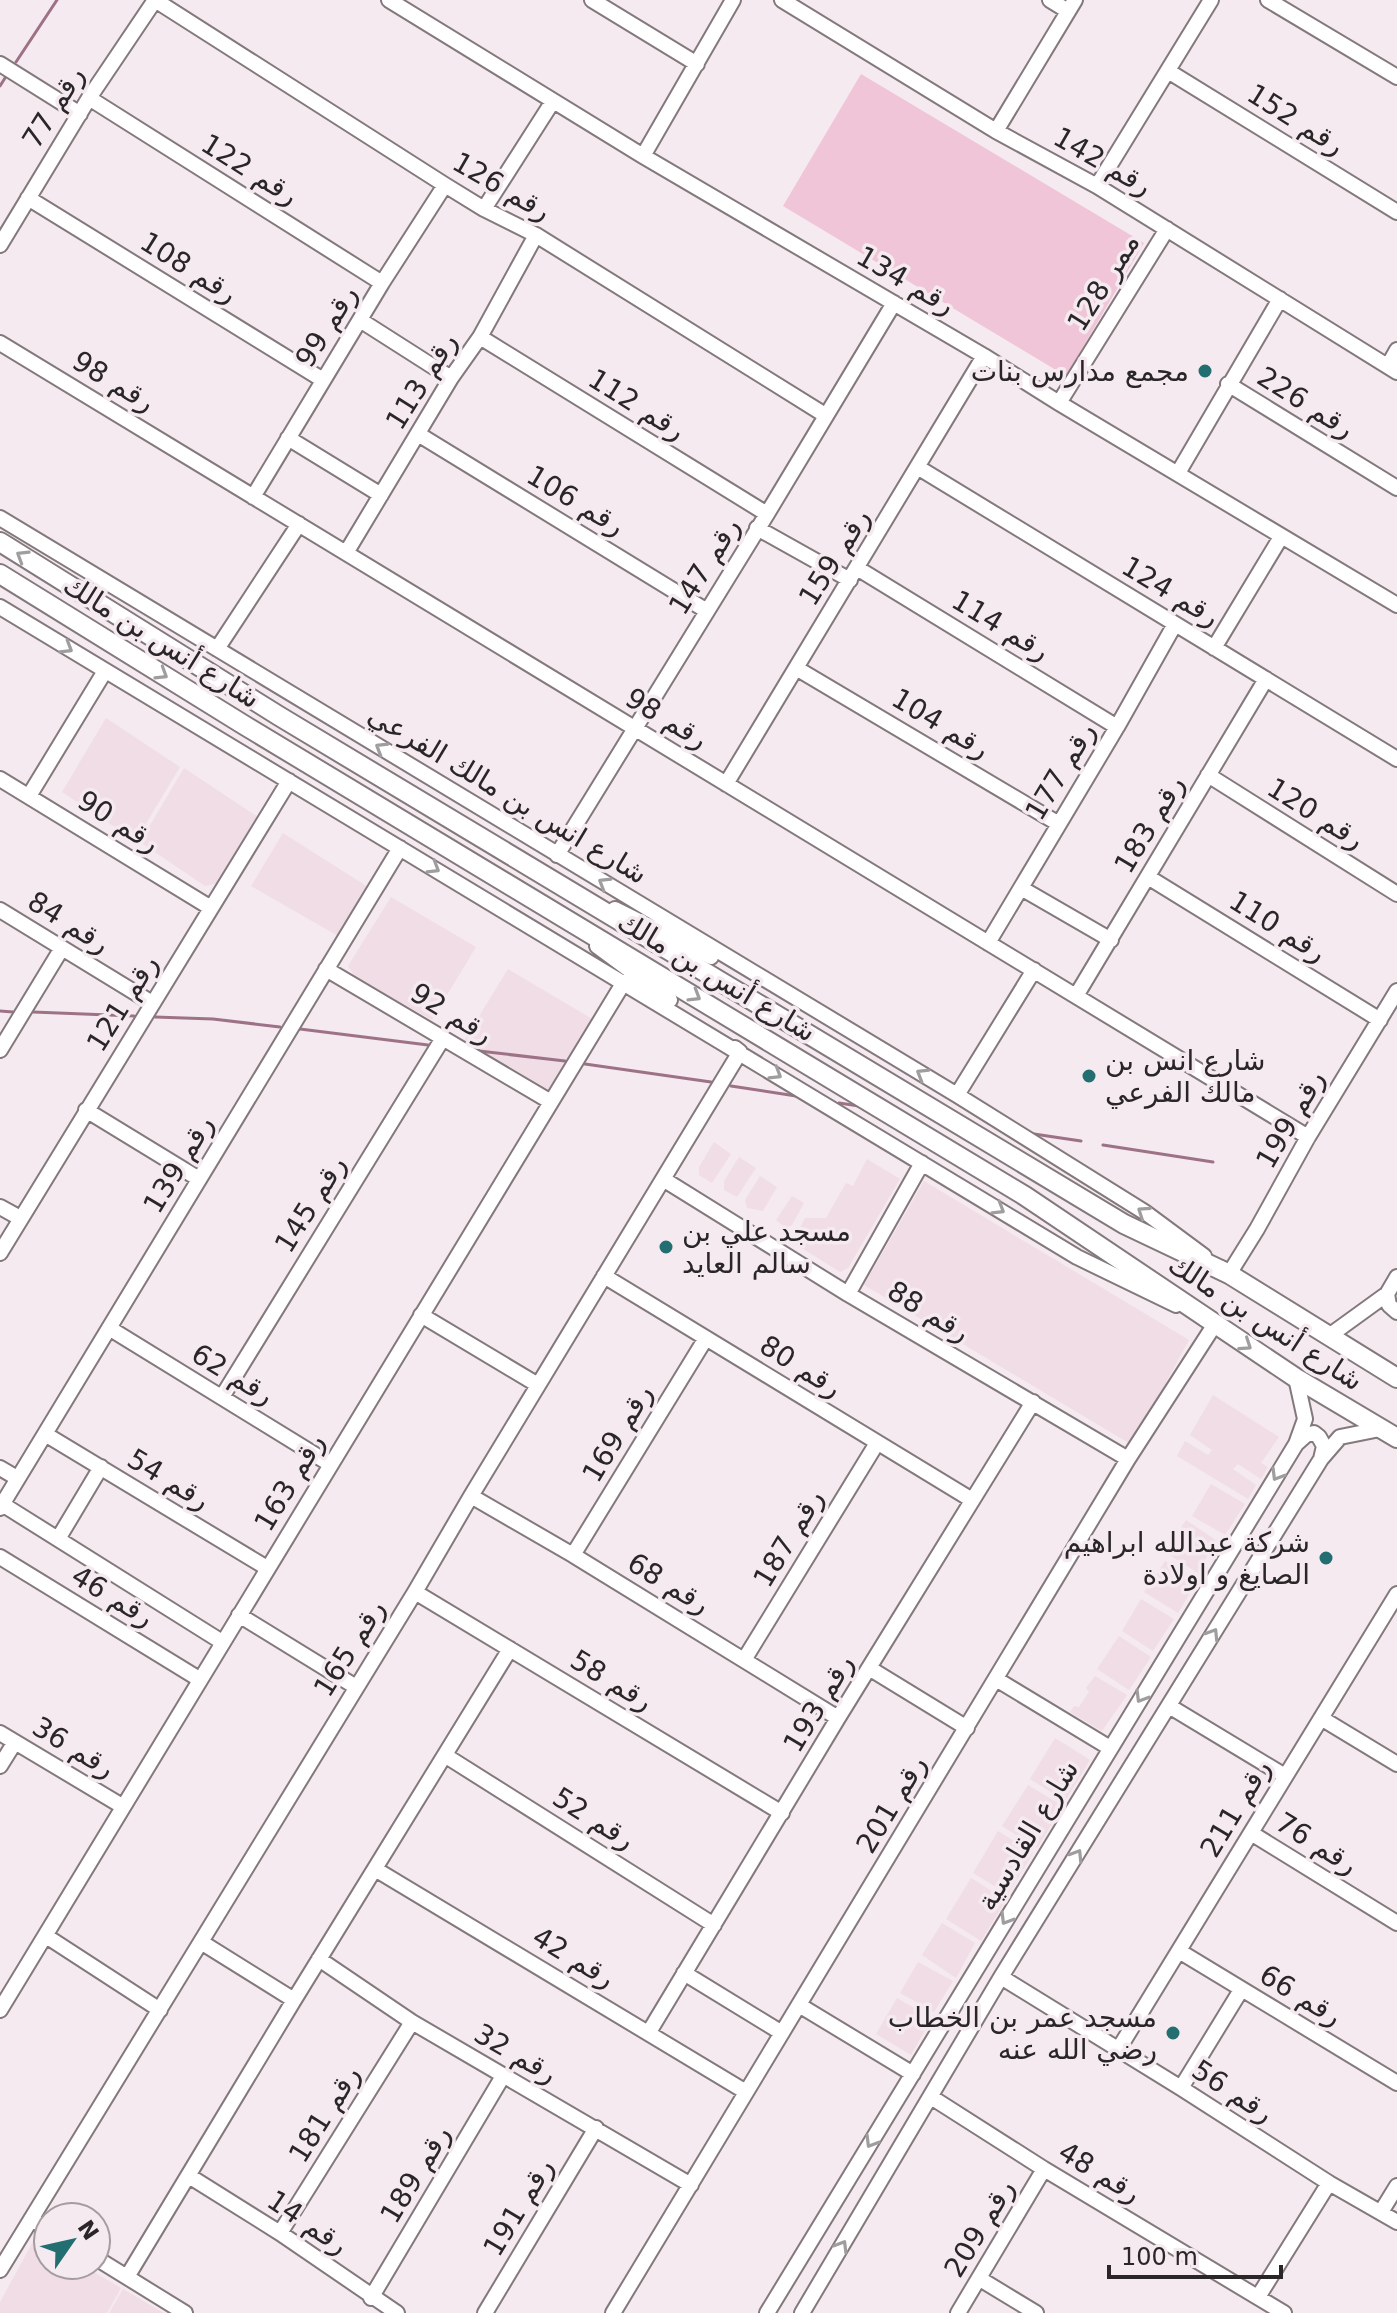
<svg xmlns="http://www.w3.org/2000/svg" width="1397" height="2313" font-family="'DejaVu Sans','Noto Naskh Arabic',sans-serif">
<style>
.built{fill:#f0dde5}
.green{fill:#f0c5d8}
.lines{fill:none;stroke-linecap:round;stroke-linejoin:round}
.stream{stroke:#9d7286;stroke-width:3}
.minor-casing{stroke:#83797d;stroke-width:18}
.major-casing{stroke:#83797d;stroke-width:22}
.minor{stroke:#fff;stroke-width:14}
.major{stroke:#fff;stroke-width:18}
.oneway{stroke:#9f9d9e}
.poi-dot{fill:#226e71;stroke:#f5eaef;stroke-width:3}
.labels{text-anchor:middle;stroke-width:7;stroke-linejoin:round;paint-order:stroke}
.street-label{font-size:28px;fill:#2a2628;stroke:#f5eaef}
.poi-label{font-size:28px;fill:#2a2628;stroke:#f5eaef;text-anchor:end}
</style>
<rect width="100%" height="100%" fill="#f5eaef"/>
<path class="built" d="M106,718l74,49 -39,65 -14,3 -65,-43z
M184,768l74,49 -39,66 -14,3 -65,-44z
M283,833l85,54 -30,49 -87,-50z
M391,897l85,50 -44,73 -77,-43 -7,-11z
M508,969l86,51 -45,72 -77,-42 -7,-11z
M714,1142l17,12 -19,29 -13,-8v-8z
M739,1157l17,11 -19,29 -13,-7v-9z
M867,1159l33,20 -52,89 -8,4 -48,-30 13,-24h21l20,-35 7,3z
M760,1176l17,11 -14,24 -16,-3 -2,-8z
M924,1181l265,159 -57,105 -268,-160z
M792,1196l12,7 -12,22 -6,3 -10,-8z
M1213,1395l66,42 -18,26 7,4 -7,12 -23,-15 -5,5 23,16 -8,14 -71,-43 8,-15 23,14 4,-5 -22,-15z
M1211,1484l34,20 -20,31 -33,-19z
M1186,1520l34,23 -5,6 -3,-2 -14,26 -33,-21z
M1165,1561l33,19 -20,33 -34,-21z
M1141,1599l33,20 -21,32 -31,-20z
M1119,1636l32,21 -22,33 -32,-21z
M1095,1676l32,19 -25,36 -32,-19 4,-6 5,1 10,-15 -3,-4z
M1055,1738l35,22 -25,41 -35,-22z
M1028,1785l35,21 -26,42 -35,-22z
M998,1831l35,22 -25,41 -35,-21z
M971,1878l35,22 -25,41 -35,-22z
M942,1923l33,20 -19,35 -34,-23z
M918,1962l35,19 -19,31 -34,-19z
M897,1998l35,20 -21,37 -35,-21z
M35,2238l13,7v20h34l39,23 -14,25h-107v-11z
M123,2289l41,24h-55z"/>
<path class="green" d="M861,74l283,169 -78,133 -283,-170z"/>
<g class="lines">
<path class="stream" d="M16,62l41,-62
M0,86l5,-8
M0,1011l13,1
M33,1012l101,4
M155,1017l58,2 67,8
M300,1029l128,16
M479,1051l86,10
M585,1064l126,18
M731,1086l65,10
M839,1103l20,3
M1034,1134l47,7
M1103,1145l110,17"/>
<g class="minor-casing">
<path id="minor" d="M155,0l290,185 39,24 52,26 289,180
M389,0l254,156 341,200 75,47 338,202
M592,0l105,64
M782,0l214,131 101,55 300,186
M1050,0l18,11
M1268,0l129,77
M0,64l80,50
M1168,71l229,141
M89,98l293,185
M996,131l79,-131
M643,156l90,-156
M1097,186l114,-186
M28,198l295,182
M484,209l69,-108
M0,245l89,-147 66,-98
M360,320l91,58
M480,337l287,177
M0,343l1308,794
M1388,366l9,-16
M1228,384l169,104
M1059,403l108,-174
M418,434l289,177
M288,438l93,57
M919,468l478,291
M1178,473l102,-174
M253,497l129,-214 63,-98
M0,518l957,577 189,118 58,43
M757,528l93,52
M346,553l105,-175 29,-41 56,-102
M857,568l260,159
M0,607l1077,650 99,48
M1214,648l67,-111
M217,649l82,-125
M796,668l263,156
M1208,775l189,119
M0,779l211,129
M726,784l258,-428
M29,796l76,-125
M557,855l210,-341 127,-211
M1148,877l232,143
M1021,888l90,52
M615,909l96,48
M0,910l152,93
M988,943l129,-216 58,-103
M597,946l73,54
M326,969l225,133
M1076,996l190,-317
M0,1050l62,-102
M957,1095l77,-125
M86,1110l113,69
M663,1179l185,115 280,165
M0,1207l20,11
M0,1253l289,-472
M1221,1268l8,6 28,-45 51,-92 89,-146
M604,1276l368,224
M848,1294l74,-131
M1387,1294l2,11 8,7
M421,1315l117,70
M109,1328l221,136
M1329,1336l58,-42 10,-17
M222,1397l221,-359
M45,1434l222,134
M1296,1444l10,-9 8,-2 5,4 5,9 -3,13
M0,1468l17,10
M471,1496l102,59 265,163
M2,1504l220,138
M0,1508l400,-660
M58,1539l43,-72
M573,1555l133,-217
M0,1557l199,122
M415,1592l367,221
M239,1615l117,72
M744,1660l133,-217
M869,1668l98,60
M996,1679l114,69
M1169,1706l116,70
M1321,1718l76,46
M0,1733l122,73
M446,1756l268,169
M0,1766l15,-24
M1251,1833l146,90
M375,1869l371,223
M46,1936l114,74
M201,1942l93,58
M1179,1951l218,132
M319,1959l93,63 279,163
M684,1973l98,60
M1001,1977l180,111 148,95 68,39
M799,2005l114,69
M0,2010l624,-1028
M649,2032l189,-314 195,-316
M1118,2050l279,-456
M1181,2088l60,-98
M931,2097l113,72 240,144
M189,2176l91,57 117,80
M1381,2212l16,-26
M31,2219l17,10
M280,2233l132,-211
M96,2258l89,55
M0,2270l415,-678 56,-96 269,-444 -5,-4
M127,2277l167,-277 216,-351
M980,2279l56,34
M1258,2297l71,-114
M371,2298l132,-222
M485,2313l111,-185
M613,2313l515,-854 87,-135 -10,-5
M767,2313l529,-869 9,-25 -9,-41
M802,2313l199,-336 320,-518 19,-22 40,-8
M958,2313l86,-144"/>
</g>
<g class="major-casing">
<path id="major" d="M0,542l279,174 845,508 105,50 168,104
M0,574l244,151 781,471 271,182 101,60"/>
</g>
<use href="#minor" class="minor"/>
<use href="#major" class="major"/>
</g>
<defs><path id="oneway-chevron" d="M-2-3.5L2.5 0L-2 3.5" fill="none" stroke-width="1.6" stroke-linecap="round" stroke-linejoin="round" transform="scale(2)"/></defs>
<g class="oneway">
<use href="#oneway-chevron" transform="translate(22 556) rotate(-148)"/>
<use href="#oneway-chevron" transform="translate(67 648) rotate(31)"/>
<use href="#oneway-chevron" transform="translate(162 674) rotate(32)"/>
<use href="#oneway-chevron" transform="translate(381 748) rotate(-149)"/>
<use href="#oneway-chevron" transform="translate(434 868) rotate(31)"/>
<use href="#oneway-chevron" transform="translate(604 883) rotate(-149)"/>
<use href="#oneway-chevron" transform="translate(695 996) rotate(31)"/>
<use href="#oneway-chevron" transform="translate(776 1074) rotate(31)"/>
<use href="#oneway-chevron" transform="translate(922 1074) rotate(-149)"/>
<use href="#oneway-chevron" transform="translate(999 1209) rotate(31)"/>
<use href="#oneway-chevron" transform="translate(1143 1212) rotate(-146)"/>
<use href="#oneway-chevron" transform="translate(1246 1345) rotate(34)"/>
<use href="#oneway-chevron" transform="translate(1277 1475) rotate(121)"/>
<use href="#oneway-chevron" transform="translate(1213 1634) rotate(-58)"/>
<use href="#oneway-chevron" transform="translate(1141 1697) rotate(121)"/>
<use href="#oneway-chevron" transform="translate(1077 1855) rotate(-58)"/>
<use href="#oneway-chevron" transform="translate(1006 1919) rotate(121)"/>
<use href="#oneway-chevron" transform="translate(871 2142) rotate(121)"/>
<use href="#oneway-chevron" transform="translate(842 2246) rotate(-59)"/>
</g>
<g class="poi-dot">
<circle cx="1205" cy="371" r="8"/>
<circle cx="1089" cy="1076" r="8"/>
<circle cx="666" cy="1247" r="8"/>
<circle cx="1326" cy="1558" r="8"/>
<circle cx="1173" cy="2033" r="8"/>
</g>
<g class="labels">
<g class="street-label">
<text transform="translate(53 107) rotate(-58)" y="10">رقم 77</text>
<text transform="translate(1296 119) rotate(32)" y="10">رقم 152</text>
<text transform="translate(1103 161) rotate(30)" y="10">رقم 142</text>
<text transform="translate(250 169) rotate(32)" y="10">رقم 122</text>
<text transform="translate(502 186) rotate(30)" y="10">رقم 126</text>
<text transform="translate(189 267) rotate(32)" y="10">رقم 108</text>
<text transform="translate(906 280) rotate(30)" y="10">رقم 134</text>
<text transform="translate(1103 282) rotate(-58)" y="10">ممر 128</text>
<text transform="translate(326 326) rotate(-58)" y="10">رقم 99</text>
<text transform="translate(114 381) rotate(31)" y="10">رقم 98</text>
<text transform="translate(421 381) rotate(-58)" y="10">رقم 113</text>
<text transform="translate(1306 402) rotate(32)" y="10">رقم 226</text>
<text transform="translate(637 404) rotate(32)" y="10">رقم 112</text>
<text transform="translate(576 500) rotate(31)" y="10">رقم 106</text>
<text transform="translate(834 557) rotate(-58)" y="10">رقم 159</text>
<text transform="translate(704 566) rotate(-58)" y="10">رقم 147</text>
<text transform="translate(1171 591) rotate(31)" y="10">رقم 124</text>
<text transform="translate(1001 625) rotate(31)" y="10">رقم 114</text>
<text transform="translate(162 641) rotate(32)" y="10">شارع أنس بن مالك</text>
<text transform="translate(667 718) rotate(31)" y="10">رقم 98</text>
<text transform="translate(941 723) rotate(31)" y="10">رقم 104</text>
<text transform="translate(1060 771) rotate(-59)" y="10">رقم 177</text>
<text transform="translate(508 794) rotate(31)" y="10">شارع انس بن مالك الفرعي</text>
<text transform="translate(1316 813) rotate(32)" y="10">رقم 120</text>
<text transform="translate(119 821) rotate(32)" y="10">رقم 90</text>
<text transform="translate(1149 824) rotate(-59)" y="10">رقم 183</text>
<text transform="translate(69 922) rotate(32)" y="10">رقم 84</text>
<text transform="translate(1278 926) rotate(32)" y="10">رقم 110</text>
<text transform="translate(717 976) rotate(31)" y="10">شارع أنس بن مالك</text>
<text transform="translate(122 1003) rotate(-58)" y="10">رقم 121</text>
<text transform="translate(452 1013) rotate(31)" y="10">رقم 92</text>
<text transform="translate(1290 1119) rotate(-60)" y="10">رقم 199</text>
<text transform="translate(178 1164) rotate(-59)" y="10">رقم 139</text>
<text transform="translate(310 1204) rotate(-58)" y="10">رقم 145</text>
<text transform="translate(929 1311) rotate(31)" y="10">رقم 88</text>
<text transform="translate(1266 1322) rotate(33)" y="10">شارع أنس بن مالك</text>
<text transform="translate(801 1366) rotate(32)" y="10">رقم 80</text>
<text transform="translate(233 1374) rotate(31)" y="10">رقم 62</text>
<text transform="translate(617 1433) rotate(-59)" y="10">رقم 169</text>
<text transform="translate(169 1479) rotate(31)" y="10">رقم 54</text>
<text transform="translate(289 1482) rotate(-59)" y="10">رقم 163</text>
<text transform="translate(788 1538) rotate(-59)" y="10">رقم 187</text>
<text transform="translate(669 1583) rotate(31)" y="10">رقم 68</text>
<text transform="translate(113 1596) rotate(31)" y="10">رقم 46</text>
<text transform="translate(349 1648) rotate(-58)" y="10">رقم 165</text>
<text transform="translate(612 1680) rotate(31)" y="10">رقم 58</text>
<text transform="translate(818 1703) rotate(-59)" y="10">رقم 193</text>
<text transform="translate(74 1747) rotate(31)" y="10">رقم 36</text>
<text transform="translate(891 1804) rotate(-59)" y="10">رقم 201</text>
<text transform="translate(1235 1808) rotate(-59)" y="10">رقم 211</text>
<text transform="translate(594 1818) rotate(32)" y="10">رقم 52</text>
<text transform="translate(1027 1835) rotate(-59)" y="10">شارع القادسية</text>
<text transform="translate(1317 1843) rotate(32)" y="10">رقم 76</text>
<text transform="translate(574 1957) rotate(31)" y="10">رقم 42</text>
<text transform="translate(1301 1995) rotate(31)" y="10">رقم 66</text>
<text transform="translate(516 2053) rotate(30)" y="10">رقم 32</text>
<text transform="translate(1233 2091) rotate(33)" y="10">رقم 56</text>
<text transform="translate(324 2114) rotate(-58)" y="10">رقم 181</text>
<text transform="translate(1100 2172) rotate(31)" y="10">رقم 48</text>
<text transform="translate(415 2174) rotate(-59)" y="10">رقم 189</text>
<text transform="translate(518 2207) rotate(-59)" y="10">رقم 191</text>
<text transform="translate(308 2222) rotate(34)" y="10">رقم 14</text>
<text transform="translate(979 2228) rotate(-59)" y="10">رقم 209</text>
</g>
<g class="poi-label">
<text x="1189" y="381">مجمع مدارس بنات</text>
<text x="1105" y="1070" text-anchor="start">شارع انس بن<tspan x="1105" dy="32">مالك الفرعي</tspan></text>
<text x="682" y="1241" text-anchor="start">مسجد علي بن<tspan x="682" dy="32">سالم العايد</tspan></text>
<text x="1310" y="1552">شركة عبدالله ابراهيم<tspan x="1310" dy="32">الصايغ و اولادة</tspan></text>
<text x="1157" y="2027">مسجد عمر بن الخطاب<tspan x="1157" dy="32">رضي الله عنه</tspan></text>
</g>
</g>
<g transform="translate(72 2241) rotate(56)"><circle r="38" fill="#f5eaef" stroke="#a49c9f" stroke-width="2"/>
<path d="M0-6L14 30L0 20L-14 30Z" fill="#226e71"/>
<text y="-12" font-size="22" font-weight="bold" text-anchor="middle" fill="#2a2628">N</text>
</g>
<path d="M1109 2265v12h172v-12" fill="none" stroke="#2a2628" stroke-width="4"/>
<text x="1121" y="2265" font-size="24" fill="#2a2628" stroke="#f5eaef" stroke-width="6" paint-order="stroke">100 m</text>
</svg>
